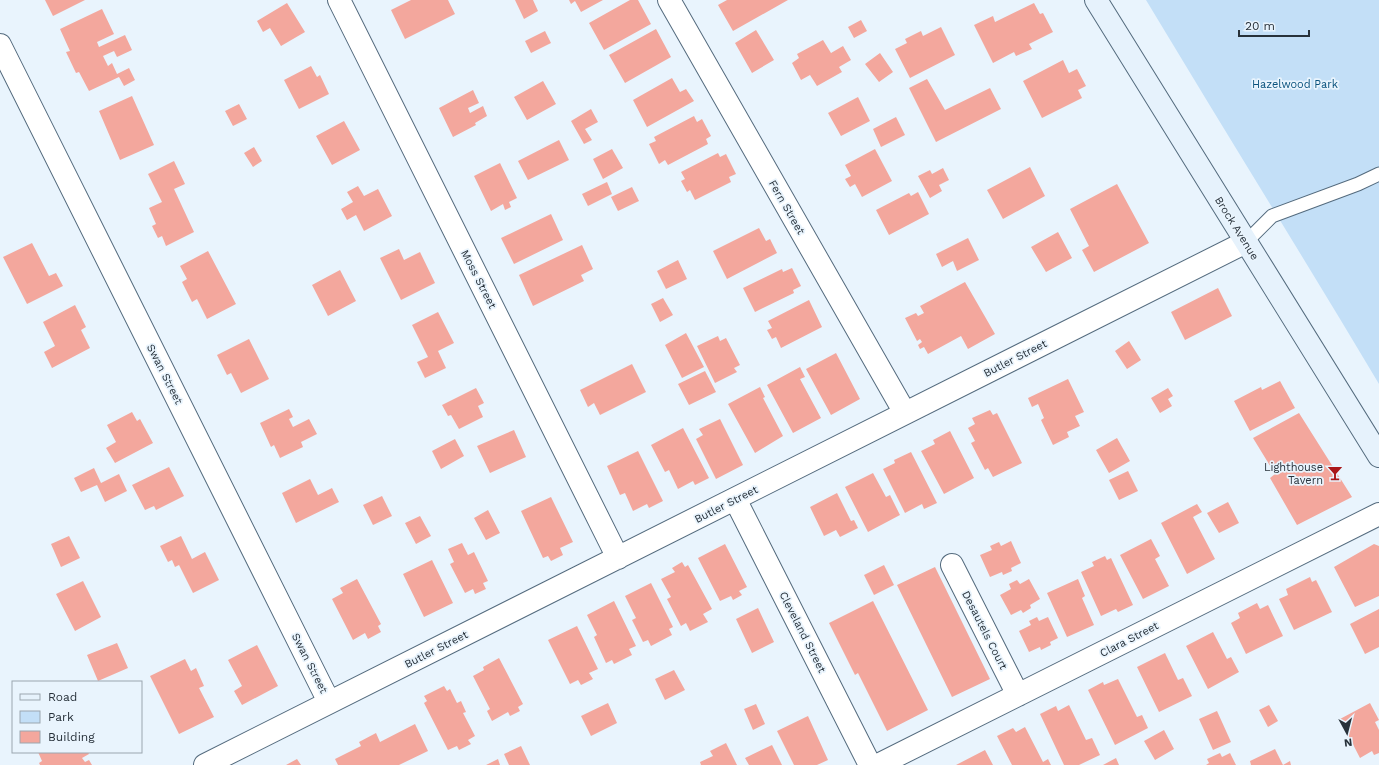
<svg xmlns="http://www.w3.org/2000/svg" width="1379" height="765" font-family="'Work Sans',sans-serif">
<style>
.green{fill:#c3dff7}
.building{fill:#f3a79d}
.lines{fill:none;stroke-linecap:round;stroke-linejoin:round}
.service-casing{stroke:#546b7e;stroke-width:15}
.minor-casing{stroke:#546b7e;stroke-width:24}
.secondary-casing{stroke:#546b7e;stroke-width:24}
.service{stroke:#fff;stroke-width:13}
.minor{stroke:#fff;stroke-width:22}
.secondary{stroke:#e6f2fc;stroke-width:22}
.labels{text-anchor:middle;stroke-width:3.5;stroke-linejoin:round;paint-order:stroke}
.park-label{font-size:11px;fill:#08517c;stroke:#e9f4fd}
.street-label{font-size:11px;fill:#27313a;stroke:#e9f4fd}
.poi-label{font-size:11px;fill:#27313a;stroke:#e9f4fd;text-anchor:end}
</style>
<rect width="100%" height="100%" fill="#e9f4fd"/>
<path class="green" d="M1146,0h233v384c-77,-129 -156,-256 -233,-384z"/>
<path class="building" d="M45,0h40l-32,16z
M411,0h37l7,14 -50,25 -14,-29z
M515,0h18l5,11 -14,8z
M569,0h34l-22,12 -6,-11 -4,3z
M630,0h8l13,24 -47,26 -15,-27z
M727,0h61l-55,31 -15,-26z
M287,3l18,29 -24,14 -11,-18 -7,4 -6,-11z
M1034,3l6,11 3,-1 10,19 -24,12 3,5 -16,7 -2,-4 -21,11 -19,-38 19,-9 2,6z
M102,9l12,25 -17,8 2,5 26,-12 7,15 -15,7 -3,-6 -11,5 5,10 4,-3 5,11 12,-6 6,12 -11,6 -5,-9 -30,14 -10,-19 -3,1 -10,-21 4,-1 -10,-22z
M861,20l6,11 -13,7 -6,-11z
M941,27l14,28 -45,23 -15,-29 12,-6 -2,-4 16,-8 2,5z
M656,29l15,28 -46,26 -16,-28z
M756,30l18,30 -22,13 -17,-30z
M545,31l6,12 -20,10 -6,-12z
M823,40l8,13 12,-7 8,14 -12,7 3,5 -25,14 -7,-11 -9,5 -9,-17 7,-5 -2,-4z
M880,53l13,19 -14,10 -14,-18z
M1063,60l6,13 8,-4 9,17 -8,4 4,8 -40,20 -19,-37z
M311,66l6,11 3,-2 9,19 -30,15 -15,-29z
M672,78l8,14 6,-3 8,12 -47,26 -14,-27z
M927,79l18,31 45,-22 11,21 -65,33 -27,-54z
M543,81l13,23 -29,16 -13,-23z
M473,90l6,13 -11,5 2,5 13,-7 4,10 -12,7 1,2 -23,12 -14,-29z
M132,96l22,49 -34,15 -21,-49z
M858,97l12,24 -29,15 -13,-23z
M239,104l8,15 -14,7 -8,-15z
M591,109l7,13 -13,7 7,11 -8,4 -13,-23z
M694,116l3,6 5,-3 9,17 -5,3 2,5 -40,21 -3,-5 -6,4 -10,-20 7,-3 -2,-4z
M896,117l9,18 -24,12 -8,-18z
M344,121l16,29 -28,15 -16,-29z
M559,140l10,20 -41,20 -10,-19z
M254,147l8,14 -9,6 -9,-14z
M612,149l11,19 -20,11 -10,-20z
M875,149l17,32 -30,16 -7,-13 -5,3 -5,-8 6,-3 -6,-11z
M718,153l2,4 6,-3 10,20 -7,3 2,5 -36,18 -5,-10 -3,2 -6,-11 4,-2 -4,-7z
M174,161l11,23 -11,5 20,43 -28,14 -4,-10 -4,2 -6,-12 4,-2 -7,-16 13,-6 -14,-28z
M500,163l17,35 -8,4 2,5 -6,3 -2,-6 -12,7 -17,-35z
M1030,167l15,29 -42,23 -16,-29z
M943,168l6,12 -10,5 3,6 -12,7 -12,-22 12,-6 2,4z
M607,182l5,12 -24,12 -6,-12z
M1117,184l32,59 -55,29 -12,-22 7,-4 -19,-37z
M358,186l6,10 14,-7 14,27 -28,15 -8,-16 -9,5 -6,-11 12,-7 -6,-10z
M632,187l7,14 -21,10 -7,-14z
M918,192l11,22 -40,21 -13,-25 33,-17 2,3z
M551,214l12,26 -49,24 -13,-26z
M759,228l7,13 4,-2 7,14 -50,26 -14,-28z
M1058,232l14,26 -26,14 -15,-25z
M968,238l11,22 -22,11 -4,-10 -11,6 -6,-13z
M32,243l17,33 7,-3 7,13 -36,18 -24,-47z
M582,245l11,24 -12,6 3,6 -51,25 -14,-31z
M399,249l5,11 16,-8 15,31 -34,17 -21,-42z
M208,251l28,53 -29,15 -10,-20 -5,3 -10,-20 5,-3 -7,-13z
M678,260l9,19 -21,10 -9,-18z
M792,268l9,18 -8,4 1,3 -39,19 -12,-24 39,-19 1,3z
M340,270l16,31 -28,15 -16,-31z
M965,282l30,52 -27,15 -7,-13 -33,18 -4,-7 -4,2 -2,-4 4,-3 -2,-3 -3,2 -12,-23 11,-5 2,3 6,-3 -4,-7z
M1218,288l14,28 -47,24 -14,-28z
M663,298l10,17 -13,7 -9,-18z
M809,300l13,27 -41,21 -5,-11 -4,2 -5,-9 5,-2 -4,-7z
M75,305l11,22 -5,3 9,18 -38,20 -8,-16 11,-6 -12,-24z
M438,312l16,31 -16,8 8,17 -21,10 -8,-16 11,-5 -16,-32z
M686,333l18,34 -22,11 -17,-33z
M718,336l2,5 6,-3 14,27 -6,3 3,4 -22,11 -18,-37z
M249,339l20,40 -28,14 -10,-20 -4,2 -10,-20z
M1129,341l12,19 -14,9 -12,-18z
M836,353l24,46 -29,16 -25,-46z
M632,364l14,28 -46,23 -6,-12 -6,4 -8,-17z
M800,367l5,10 -5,2 21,39 -28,15 -26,-48z
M705,371l11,21 -27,13 -11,-21z
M1068,379l16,33 -9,4 5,10 -13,6 2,5 -16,8 -12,-25 3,-2 -6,-14 -6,3 -4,-9z
M1280,381l15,27 -45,23 -16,-30 27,-14 1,3z
M760,387l5,10 -2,1 20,38 -28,17 -27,-49z
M476,388l8,15 -6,3 5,11 -24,12 -8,-14 -3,1 -6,-11z
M1168,388l5,8 -5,3 4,7 -12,7 -9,-15z
M289,409l4,8 -4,2 4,8 16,-8 8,15 -16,8 2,5 -23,11 -6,-13 -3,2 -11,-24z
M990,410l3,5 4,-2 25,50 -29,14 -5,-9 -3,2 -14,-27 4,-2 -7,-13 7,-4 -3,-6z
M132,412l5,9 3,-2 13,24 -38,20 -9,-15 10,-6 -9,-17z
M1299,413l53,84 -55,28 -27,-47 5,-4 -22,-36z
M720,419l23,46 -27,14 -20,-40 7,-4 -4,-6z
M683,428l26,50 -14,7 -2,-4 -15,8 -9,-19 -4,2 -14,-27z
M514,430l12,27 -36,16 -13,-27z
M950,431l24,47 -30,16 -23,-43 14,-7 -2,-4z
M1117,438l13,23 -21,12 -13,-23z
M455,439l9,17 -23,13 -9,-18z
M638,451l25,50 -14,7 -2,-4 -14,7 -8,-18 -5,2 -13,-29z
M911,452l26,51 -13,6 -2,-5 -17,9 -22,-44 12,-6 -1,-3z
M169,467l15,29 -28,14 -2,-4 -9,4 -13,-25z
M94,468l7,15 18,-9 8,17 -22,11 -8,-17 -16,7 -7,-14z
M1128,471l10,20 -19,9 -10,-20z
M873,473l13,24 4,-2 10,20 -32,17 -23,-45z
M310,479l8,16 14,-7 7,14 -43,21 -14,-30z
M837,493l14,28 3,-1 4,8 -18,9 -4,-7 -12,6 -14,-29z
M382,496l10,20 -19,9 -10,-20z
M551,497l22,45 -13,6 3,7 -12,6 -3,-5 -5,2 -22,-47z
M1228,502l11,21 -20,10 -12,-20z
M1197,504l5,8 -9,5 22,42 -28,15 -26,-51z
M488,510l12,23 -14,7 -12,-22z
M420,516l11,20 -15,8 -11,-21z
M69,536l11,22 -19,9 -10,-23z
M181,536l11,23 13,-7 14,28 -26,13 -14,-28 -4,2 -3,-7 -4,2 -8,-16z
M1151,539l9,17 -5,3 14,27 -26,13 -23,-44z
M1011,541l10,22 -10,5 1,3 -9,4 -1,-3 -12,5 -10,-22 12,-5 -2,-4 9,-4 2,4z
M462,543l6,12 6,-3 14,29 -5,2 3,6 -11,5 -2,-5 -8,4 -15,-29 4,-2 -6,-13z
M725,544l22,43 -8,4 3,4 -9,5 -2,-4 -11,5 -22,-43z
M1374,544l5,2v50l-24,11 -21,-40z
M1105,556l2,4 4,-2 22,47 -15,7 -2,-3 -15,7 -20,-44 13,-6 -2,-4z
M432,560l21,43 -29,14 -21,-43z
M682,562l3,5 3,-2 24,44 -9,5 5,8 -18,9 -4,-8 -5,3 -14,-27 4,-2 -10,-18 14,-7 -3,-4z
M884,565l10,20 -20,10 -10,-20z
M935,567l55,112 -38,18 -55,-112z
M1310,577l2,5 4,-2 16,32 -38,18 -15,-31 9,-4 -2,-6z
M357,579l24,45 -3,2 3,6 -13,7 -3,-6 -12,7 -21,-41 11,-6 -3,-5z
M1029,579l11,20 -10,6 1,3 -8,5 -2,-3 -10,5 -11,-20 11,-6 -2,-5 8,-4 3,4z
M1078,579l7,17 -3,2 12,27 -27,12 -20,-44z
M83,581l18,36 -26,14 -19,-37z
M651,583l22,44 -4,2 3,6 -21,11 -3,-6 -5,2 -11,-22 4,-2 -11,-22z
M614,601l22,45 -7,3 3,6 -18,9 -2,-4 -6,3 -12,-26 3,-2 -10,-20z
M873,601l55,109 -41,21 -29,-58 -3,2 -26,-52z
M1257,603l3,6 8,-4 15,31 -37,18 -15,-31 9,-5 -2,-5z
M758,608l16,34 -22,11 -16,-34z
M1379,609v38l-14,7 -15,-30z
M1037,617l2,4 9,-4 10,21 -8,4 1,3 -10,5 -1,-3 -11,5 -10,-21 12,-6 -2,-4z
M577,626l21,43 -9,4 4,6 -12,6 -3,-5 -8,4 -22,-44z
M1213,632l14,27 4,-2 8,15 -31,17 -22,-43z
M117,643l11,25 -30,13 -11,-26z
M257,645l21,41 -36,19 -8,-14 8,-5 -14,-26z
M1165,653l13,27 5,-2 9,18 -33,16 -22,-45z
M499,658l24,46 -5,3 2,4 -10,5 -2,-4 -16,9 -5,-10 3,-2 -17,-33 11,-6 -1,-3z
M185,659l6,12 5,-3 8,18 -5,2 15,29 -35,17 -29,-58z
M674,670l11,20 -20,10 -10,-21z
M1118,679l19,38 5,-2 6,13 -33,17 -27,-55 15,-8 1,3z
M444,686l3,5 3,-2 7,14 4,-2 5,11 -3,1 12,23 -7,4 3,4 -12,6 -2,-4 -9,4 -24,-47 3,-2 -3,-5z
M608,703l9,20 -26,13 -10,-20z
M1370,703l9,17 -4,2 4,8v23l-5,2 -2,-4 -12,7 -20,-39z
M756,704l9,20 -12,6 -9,-21z
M1069,705l17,35 6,-2 8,17 -21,10h-15l-24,-51 16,-8 2,5z
M1269,705l9,16 -10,6 -9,-17z
M1217,711l14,31 -18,8 -14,-31z
M808,716l20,44 -11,5h-23l-17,-34z
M415,724l13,27 -29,14h-61l-3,-6 26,-13 -2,-4 17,-9 4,9z
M1025,727l18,35 5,-3 3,6h-39l-15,-29 16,-8 3,4z
M1164,730l10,19 -19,11 -11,-19z
M726,743l11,22h-36l-1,-3 13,-6 -3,-5z
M772,745l10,20h-33l-4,-7z
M521,746l9,19h-21l-5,-11z
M1275,749l8,16 7,-4 1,4h-40l-1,-4z
M985,750l8,15h-37z
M38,752h50l1,2 -7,4 3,4 4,-2 3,5h-52l-1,-2 3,-2z
M1220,753l2,4 8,-4 6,12h-30l3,-2 -2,-4z
M1116,758l3,7h-16z
M297,759l4,6h-15z
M498,759l2,6h-14z"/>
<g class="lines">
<g class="service-casing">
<path id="service" d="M1246,242l26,-26 86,-32 21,-10"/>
</g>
<g class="minor-casing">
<path id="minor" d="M339,0l279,558
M669,0l236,413
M0,45l329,657
M735,499l135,266
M952,565l66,130
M205,765l1041,-523
M878,765l501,-251"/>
</g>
<g class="secondary-casing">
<path id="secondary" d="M1096,0l283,456"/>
</g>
<use href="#service" class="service"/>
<use href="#minor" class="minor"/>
<use href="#secondary" class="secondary"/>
</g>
<defs>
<g id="bar-bare" transform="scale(1.2)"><path d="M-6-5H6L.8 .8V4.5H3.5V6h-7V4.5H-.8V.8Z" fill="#aa1719" stroke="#e9f4fd" stroke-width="2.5" paint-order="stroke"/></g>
</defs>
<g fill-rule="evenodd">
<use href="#bar-bare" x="1335" y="473"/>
</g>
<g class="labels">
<g class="park-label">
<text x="1295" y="88">Hazelwood Park</text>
</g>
<g class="street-label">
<text transform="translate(787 207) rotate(60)" y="4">Fern Street</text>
<text transform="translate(1237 228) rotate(58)" y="4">Brock Avenue</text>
<text transform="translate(479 279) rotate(63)" y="4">Moss Street</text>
<text transform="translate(1015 358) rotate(-27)" y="4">Butler Street</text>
<text transform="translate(165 374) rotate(63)" y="4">Swan Street</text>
<text transform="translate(726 504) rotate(-27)" y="4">Butler Street</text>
<text transform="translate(985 630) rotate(63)" y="4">Desautels Court</text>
<text transform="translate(803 632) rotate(63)" y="4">Cleveland Street</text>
<text transform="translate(1129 639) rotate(-27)" y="4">Clara Street</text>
<text transform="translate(436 649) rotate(-27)" y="4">Butler Street</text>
<text transform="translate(310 663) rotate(63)" y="4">Swan Street</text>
</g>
<g class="poi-label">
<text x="1323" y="471">Lighthouse<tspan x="1323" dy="13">Tavern</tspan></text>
</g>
</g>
<rect x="12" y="681" width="130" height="72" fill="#e9f4fd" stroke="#9ba6af"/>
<rect x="20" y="694" width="20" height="6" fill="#e6f2fc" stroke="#9ba6af"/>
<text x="48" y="701" font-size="12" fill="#27313a">Road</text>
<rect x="20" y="711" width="20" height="12" fill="#c3dff7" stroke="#9ba6af"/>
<text x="48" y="721" font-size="12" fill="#27313a">Park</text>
<rect x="20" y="731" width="20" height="12" fill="#f3a79d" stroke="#9ba6af"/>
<text x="48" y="741" font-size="12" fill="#27313a">Building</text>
<g transform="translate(1347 733) rotate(173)" stroke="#e9f4fd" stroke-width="3" paint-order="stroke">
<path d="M0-3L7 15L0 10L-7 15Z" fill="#27313a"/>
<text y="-6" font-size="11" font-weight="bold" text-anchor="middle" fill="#27313a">N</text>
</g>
<path d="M1239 30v6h70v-6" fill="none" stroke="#27313a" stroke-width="2"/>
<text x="1245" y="30" font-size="12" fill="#27313a" stroke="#e9f4fd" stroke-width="3" paint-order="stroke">20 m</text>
</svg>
